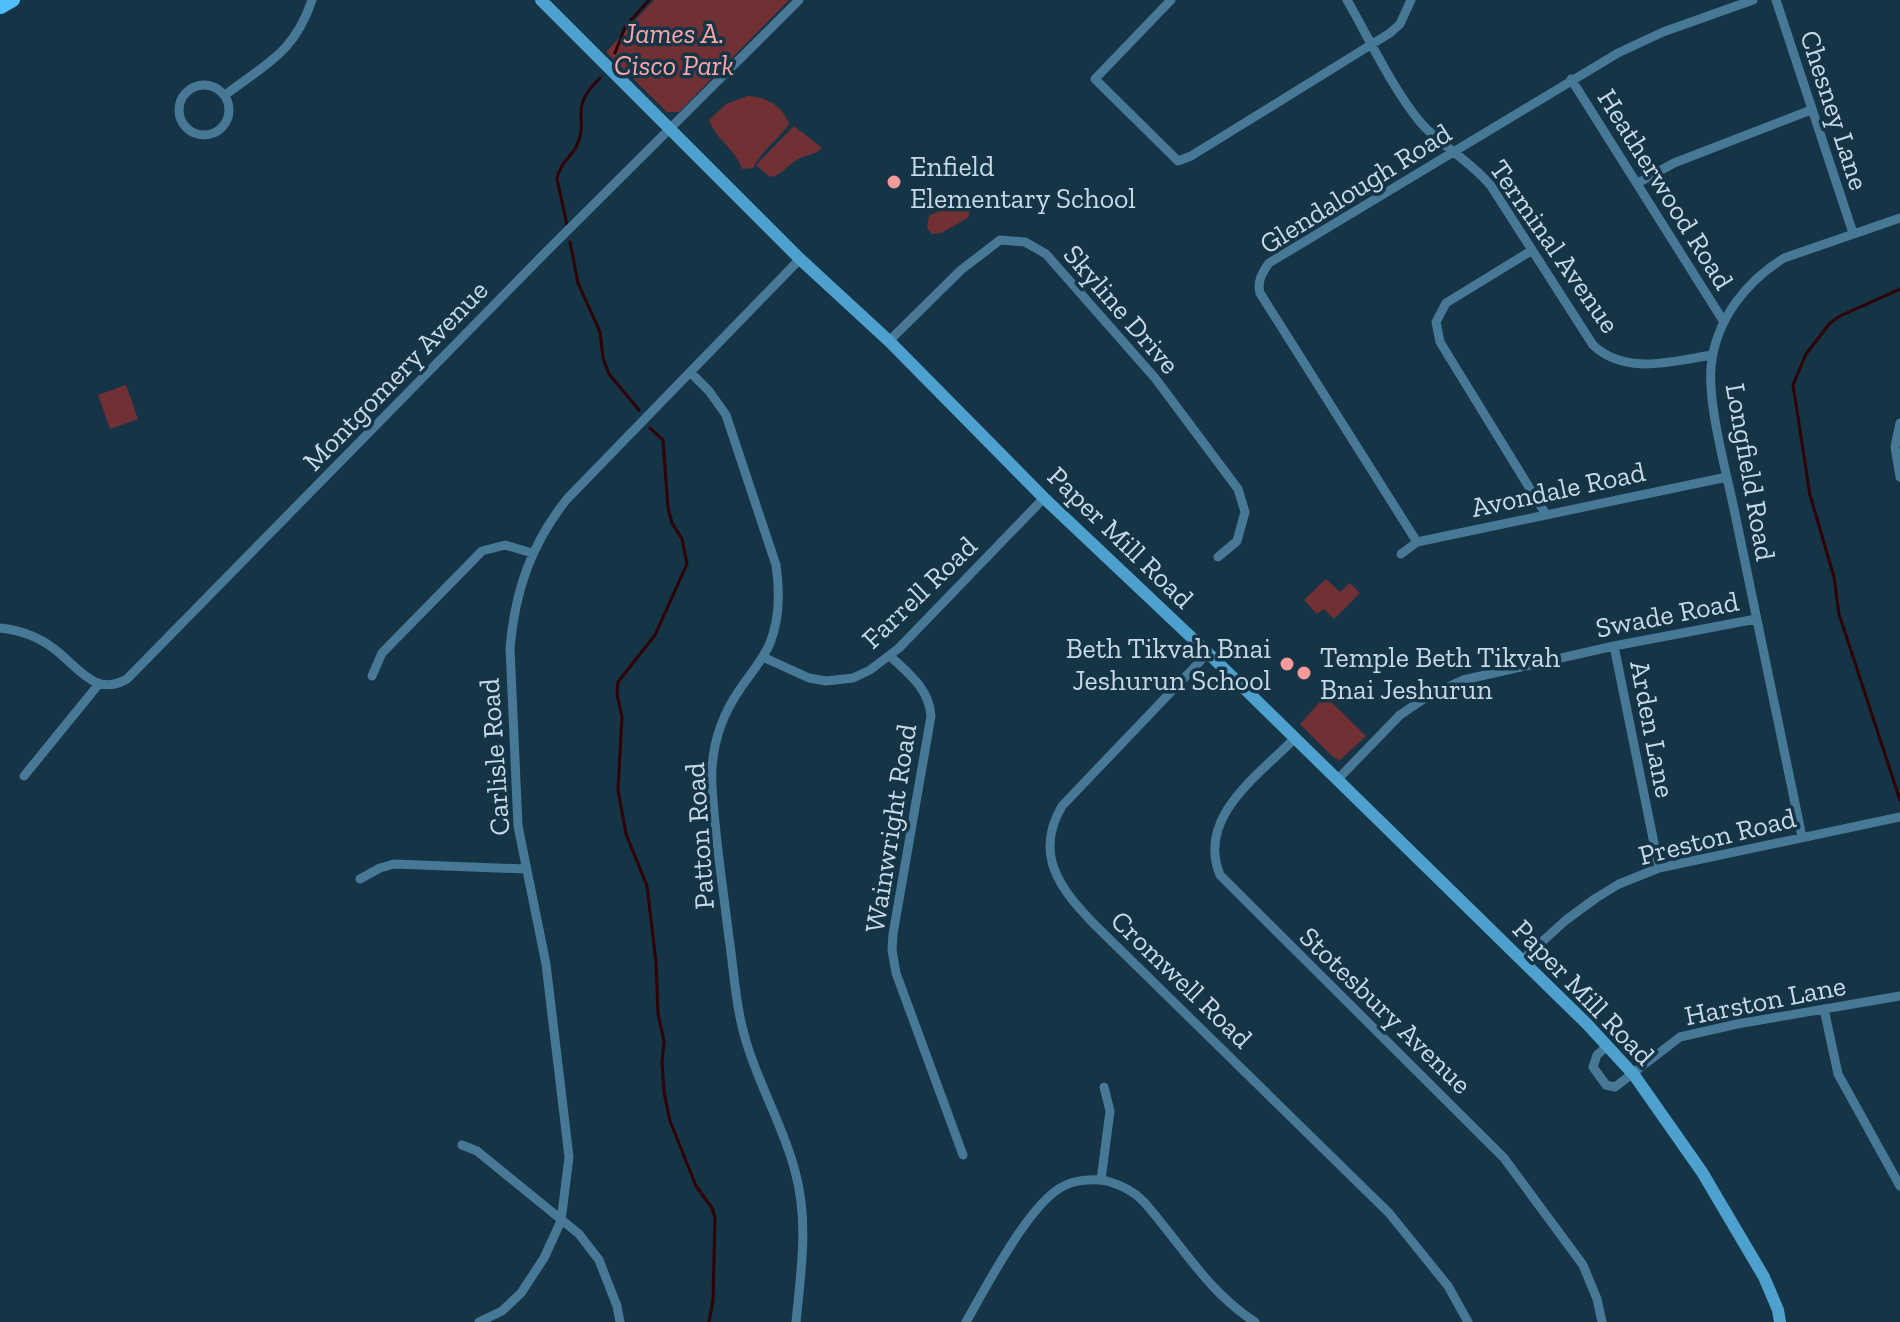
<svg xmlns="http://www.w3.org/2000/svg" width="1900" height="1322" font-family="'Zilla Slab',serif">
<style>
.green{fill:#713034}
.lines{fill:none;stroke-linecap:round;stroke-linejoin:round}
.stream{stroke:#2f0006;stroke-width:3}
.street{stroke:#477896;stroke-width:9}
.secondary{stroke:#4ea0cf;stroke-width:12}
.primary{stroke:#50befb;stroke-width:14}
.poi-dot{fill:#f59b9c;stroke:#153446;stroke-width:3}
.labels{text-anchor:middle;stroke-width:7;stroke-linejoin:round;paint-order:stroke}
.park-label{font-size:28px;font-style:italic;fill:#fba6a7;stroke:#153446}
.street-label{font-size:28px;fill:#c7d9e4;stroke:#153446}
.poi-label{font-size:28px;fill:#c7d9e4;stroke:#153446;text-anchor:start}
</style>
<rect width="100%" height="100%" fill="#153446"/>
<path class="green" d="M654,0h135l-110,112h-12l-61,-60z
M748,96c19,1 35,10 41,28 -11,16 -28,27 -36,44l-11,1c-6,-20 -26,-29 -33,-49l17,-16z
M794,126l28,22c-8,8 -16,6 -24,11 -11,6 -15,16 -28,18l-14,-12z
M962,199l9,7 -3,12 -27,15 -9,1 -5,-6 2,-12z
M126,385l12,34 -28,10 -12,-34z
M1326,579l14,13 10,-9 10,10 -26,26 -10,-10 -7,5 -13,-14z
M1325,696l41,40 -26,24 -6,-2 -34,-34z"/>
<g class="lines">
<path class="stream" d="M615,53l10,-26 24,-27
M567,225l-10,-46c2,-14 12,-20 19,-32 15,-29 -10,-36 24,-69
M570,242l8,41 22,49 3,26 6,16 30,36
M1900,289l-60,27 -10,7 -24,31 -13,31 17,110 24,82 5,37 61,186
M650,428l13,12 5,68 4,15 10,16 5,25 -32,71 -37,47 -1,12 5,23 -4,73 8,44 21,52 9,76 2,52 6,27 -2,21 2,30 6,29 26,65 16,22 3,10 -2,82 -4,22"/>
<path class="street" d="M1171,0l-76,79 83,82 13,-5 199,-123 10,-9 11,-24
M1347,0c22,38 46,90 74,123 21,24 50,38 70,63l102,159c33,31 80,16 119,10
M1776,0l77,233
M1571,79l153,243
M179 110a25 25 0 1 1 50 0a25 25 0 1 1-50 0Z
M225,95c42,-32 69,-42 87,-95
M1638,183l36,-20 137,-53
M1531,251l-85,52 -10,19 4,20 105,171
M889,341l72,-71 39,-30 25,2 21,12 109,124 83,111 7,23 -8,29 -19,16
M690,372l19,19 17,24 50,150c4,27 4,53 -6,78 -7,17 -20,31 -30,46 -20,29 -30,63 -28,98 3,50 11,101 17,151 5,32 6,65 15,96 12,47 39,90 51,137 14,50 6,100 1,151
M1900,423l-5,24 5,30
M1417,542l-157,-249c-3,-12 2,-20 9,-30l349,-210 45,-21 90,-32
M1401,554l16,-12 310,-65
M0,628c19,2 37,8 53,20 24,17 41,50 74,31l414,-422 258,-257
M1614,646l45,222
M1208,653l-146,153c-29,49 -1,84 33,119l294,288 59,73 20,36
M890,656c18,17 39,32 41,60l-38,218 -1,16 4,23 67,182
M763,657l46,21 17,3 27,-3 17,-8 29,-22 145,-150
M372,676l10,-23 100,-102 23,-6 27,8
M1295,738c-36,37 -99,79 -75,137l284,283 79,107 14,34 5,23
M24,776l74,-91
M1337,780l63,-65 28,-19 35,-16 151,-34 142,-27
M1802,837c-23,-109 -46,-218 -68,-328 -8,-39 -29,-113 -22,-150 7,-43 36,-79 72,-101l116,-40
M360,879l20,-11 14,-4 131,5
M1522,960l44,-40 30,-22 23,-14 40,-16 241,-51
M1824,1009l14,65 62,112
M1607,1046l-10,9 -4,12 13,18 9,2 65,-50 57,-13 163,-28
M462,1145l15,6 102,83 20,26 18,46 3,16
M1101,1180l9,-69 -6,-24
M479,1322l23,-11 19,-18 23,-35 17,-37 8,-64 -23,-193 -28,-138 -8,-178c5,-57 21,-104 57,-149l233,-240
M966,1322c20,-35 61,-114 94,-134 13,-8 33,-10 47,-7 14,4 27,10 37,21 37,42 63,89 111,120"/>
<path class="secondary" d="M541,0l259,259 89,82 155,157 164,155 379,371 47,51 68,97 62,105 14,33 2,12"/>
<path class="primary" d="M1,7l12,-7"/>
</g>
<g class="poi-dot">
<circle cx="894" cy="182" r="8"/>
<circle cx="1287" cy="664" r="8"/>
<circle cx="1304" cy="673" r="8"/>
</g>
<g class="labels">
<g class="park-label">
<text x="674" y="43">James A.<tspan x="674" dy="32">Cisco Park</tspan></text>
</g>
<g class="street-label">
<text transform="translate(1835 110) rotate(72)" y="10">Chesney Lane</text>
<text transform="translate(1355 188) rotate(-32)" y="10">Glendalough Road</text>
<text transform="translate(1666 189) rotate(58)" y="10">Heatherwood Road</text>
<text transform="translate(1555 246) rotate(55)" y="10">Terminal Avenue</text>
<text transform="translate(1122 309) rotate(49)" y="10">Skyline Drive</text>
<text transform="translate(395 375) rotate(-46)" y="10">Montgomery Avenue</text>
<text transform="translate(1751 472) rotate(80)" y="10">Longfield Road</text>
<text transform="translate(1558 489) rotate(-12)" y="10">Avondale Road</text>
<text transform="translate(1121 537) rotate(44)" y="10">Paper Mill Road</text>
<text transform="translate(919 592) rotate(-44)" y="10">Farrell Road</text>
<text transform="translate(1667 614) rotate(-11)" y="10">Swade Road</text>
<text transform="translate(1653 729) rotate(79)" y="10">Arden Lane</text>
<text transform="translate(494 757) rotate(-94)" y="10">Carlisle Road</text>
<text transform="translate(890 828) rotate(-81)" y="10">Wainwright Road</text>
<text transform="translate(699 836) rotate(-94)" y="10">Patton Road</text>
<text transform="translate(1717 836) rotate(-14)" y="10">Preston Road</text>
<text transform="translate(1182 979) rotate(44)" y="10">Cromwell Road</text>
<text transform="translate(1584 992) rotate(46)" y="10">Paper Mill Road</text>
<text transform="translate(1765 1000) rotate(-11)" y="10">Harston Lane</text>
<text transform="translate(1386 1010) rotate(44)" y="10">Stotesbury Avenue</text>
</g>
<g class="poi-label">
<text x="910" y="176">Enfield<tspan x="910" dy="32">Elementary School</tspan></text>
<text x="1271" y="658" text-anchor="end">Beth Tikvah Bnai<tspan x="1271" dy="32">Jeshurun School</tspan></text>
<text x="1320" y="667">Temple Beth Tikvah<tspan x="1320" dy="32">Bnai Jeshurun</tspan></text>
</g>
</g>
</svg>
